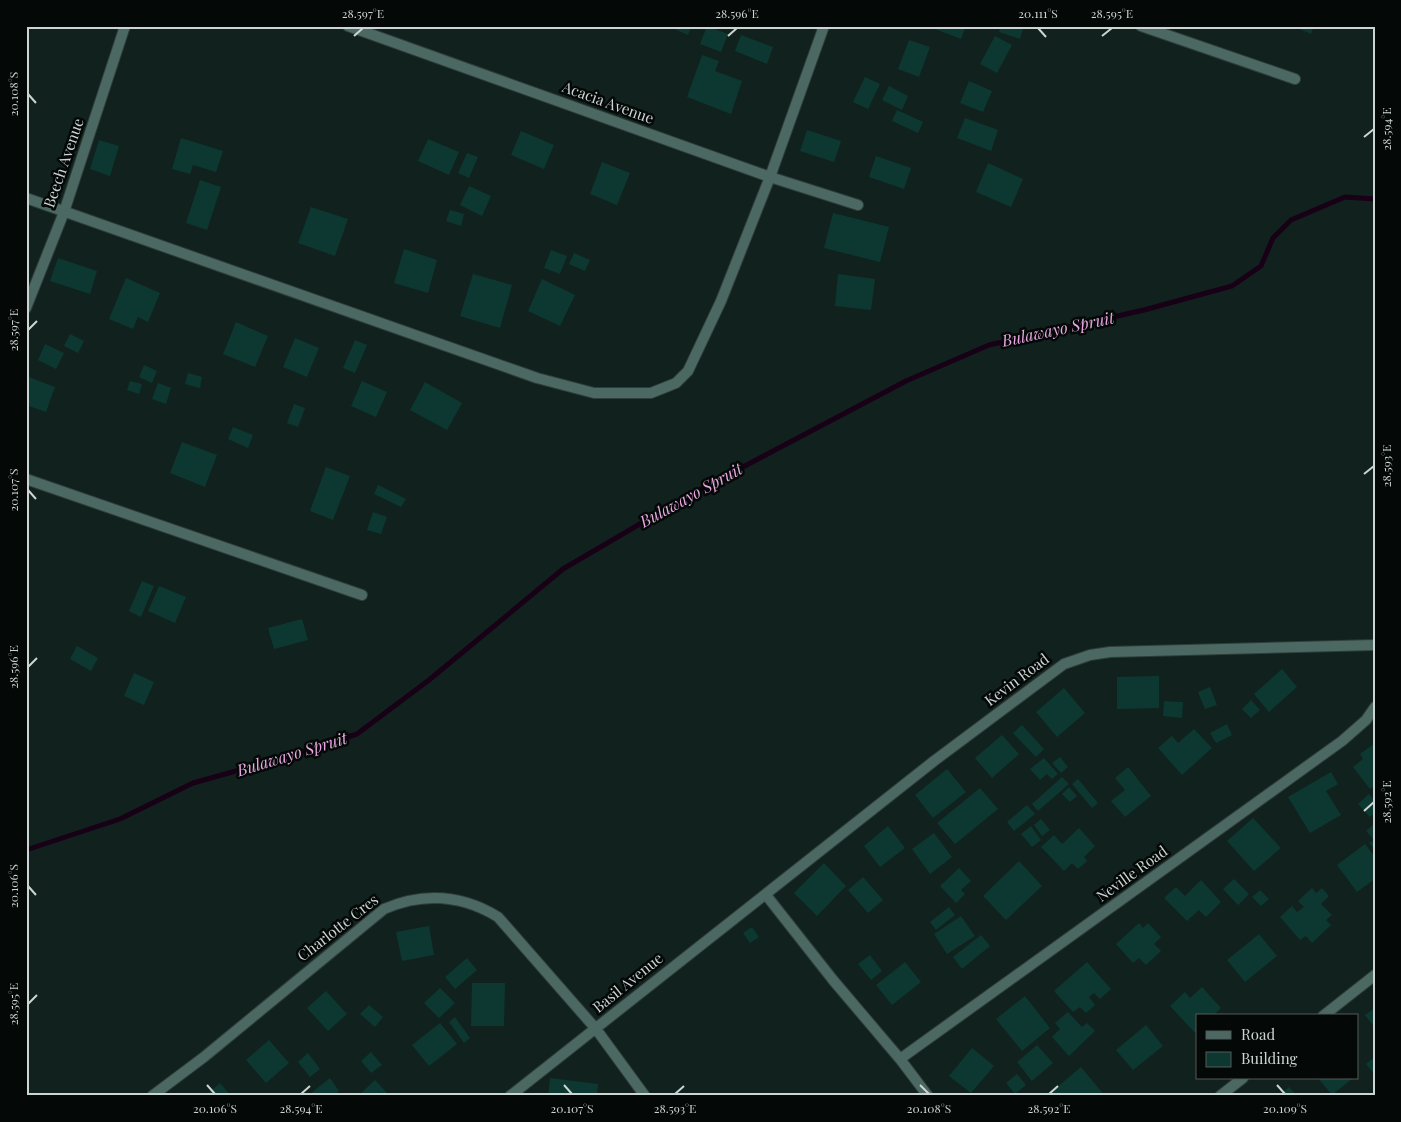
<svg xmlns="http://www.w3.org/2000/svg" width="1401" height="1122" font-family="'Playfair Display',serif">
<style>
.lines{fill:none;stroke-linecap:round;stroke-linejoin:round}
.stream{stroke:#180017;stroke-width:5}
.building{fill:#0d3831}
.street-casing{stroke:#2f3e3a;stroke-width:12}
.street{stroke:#4b6962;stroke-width:10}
.ticks{fill:none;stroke:#ccd5d3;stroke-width:2}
.labels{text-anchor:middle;stroke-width:5;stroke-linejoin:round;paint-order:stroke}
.street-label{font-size:15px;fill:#ccd5d3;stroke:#040907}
.water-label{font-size:16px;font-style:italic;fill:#eba8e4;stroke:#040907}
.neatline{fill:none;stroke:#ccd5d3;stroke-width:2}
.ticks-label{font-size:12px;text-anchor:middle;fill:#ccd5d3}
</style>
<rect width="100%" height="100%" fill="#11211d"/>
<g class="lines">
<path class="stream" d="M26,850l94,-31 73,-36 93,-26 71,-23 72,-54 134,-111 121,-71 222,-117 83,-36 155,-35 88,-24 29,-20 12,-28 18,-18 54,-23 30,2"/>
</g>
<path class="building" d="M668,26h23l-3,9z
M707,26l21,8 -7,18 -21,-8z
M927,26h39l-5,13z
M1001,26h23l-4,13 -21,-7z
M1293,26h21l-3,8z
M741,35l32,12 -6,17 -32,-13z
M995,36l17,9 -15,28 -17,-9z
M909,40l21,7 -11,30 -21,-8z
M702,55l17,6 -4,10 27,10 -11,33 -44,-17z
M865,77l15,7 -12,25 -15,-7z
M969,81l23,10 -9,21 -23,-9z
M889,86l19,10 -6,14 -20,-10z
M897,110l26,12 -5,11 -26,-12z
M965,118l33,12 -7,21 -34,-13z
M807,130l34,11 -7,21 -34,-11z
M521,131l33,14 -10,24 -33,-14z
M181,138l42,13 -7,21 -23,-7 -3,9 -18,-5z
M428,139l31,13 -10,23 -31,-14z
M99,140l20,6 -9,30 -20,-7z
M467,153l11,4 -9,21 -11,-5z
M876,156l35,12 -7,21 -35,-12z
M602,162l28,11 -13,32 -27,-11z
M988,163l35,16 -12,28 -35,-15z
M200,180l21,7 -14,43 -21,-7z
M469,186l22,10 -9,20 -22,-11z
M311,207l37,12 -13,37 -37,-13z
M450,210l14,4 -3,12 -15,-5z
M833,213l56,14 -9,35 -56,-14z
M404,249l33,11 -9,33 -34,-10z
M551,250l16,6 -7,18 -16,-6z
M574,253l16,7 -5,11 -16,-7z
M58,258l39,13 -7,23 -40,-13z
M473,274l39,11 -12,43 -40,-12z
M838,274l37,5 -4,31 -36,-4z
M126,278l34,15 -12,29 -10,-5 -5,12 -24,-10z
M542,279l33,16 -15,31 -32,-15z
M236,322l32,14 -13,31 -32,-13z
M70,334l14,7 -6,12 -14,-7z
M295,338l24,10 -12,29 -24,-10z
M355,340l12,5 -12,28 -12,-5z
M45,344l19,9 -8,16 -18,-9z
M144,365l13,6 -5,12 -13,-6z
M188,373l14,4 -2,11 -15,-4z
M26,376l29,11 -9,25 -20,-7z
M130,381l12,3 -3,10 -12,-4z
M362,381l25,11 -11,25 -25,-11z
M425,382l37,21 -15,27 -37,-20z
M158,383l13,5 -5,16 -14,-5z
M294,404l11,4 -7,19 -11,-4z
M233,427l20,8 -5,13 -20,-9z
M182,442l35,13 -12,32 -35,-14z
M326,467l24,9 -17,44 -23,-9z
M378,485l28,14 -5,8 -27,-13z
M373,512l14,5 -6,17 -14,-4z
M142,581l12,5 -13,31 -12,-6z
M159,586l27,11 -11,26 -27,-12z
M302,619l6,21 -34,9 -6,-21z
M77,646l21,12 -7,13 -21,-12z
M1282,669l15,18 -28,25 -15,-18z
M134,673l20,9 -10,23 -20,-9z
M1159,676v32l-42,1v-32z
M1210,687l7,18 -12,4 -7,-17z
M1064,688l21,25 -28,24 -21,-25z
M1251,700l9,10 -9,8 -9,-9z
M1164,701l19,1 -1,16 -19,-2z
M1227,724l5,11 -16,8 -6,-10z
M1022,725l22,24 -8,8 -23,-24z
M1194,729l18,19 -30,27 -24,-27 14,-12 6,7z
M1002,735l17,19 -27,24 -17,-20z
M1375,743v43l-5,3 -17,-22 10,-8 -3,-5z
M1060,757l8,10 -7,6 -9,-10z
M1044,758l14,16 -6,5 -5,-5 -7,6 -10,-11z
M1128,767l23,29 -26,21 -14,-16 14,-11 -10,-12z
M947,769l19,23 -33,26 -18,-23z
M1331,772l7,12 -12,7 15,24 -31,18 -22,-36z
M1062,777l7,7 -31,27 -6,-7z
M1078,779l20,24 -6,5 -20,-24z
M1069,787l8,9 -7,6 -8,-8z
M980,788l18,21 -43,35 -18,-21z
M1369,794l6,7v12l-5,4 -12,-13z
M1027,805l8,9 -21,17 -7,-9z
M1253,818l28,30 -27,23 -27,-30z
M1041,819l9,11 -8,6 -8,-11z
M1375,823v27l-6,-7 5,-3 -8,-9z
M888,826l17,22 -25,19 -16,-21z
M1031,826l10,14 -9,7 -11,-13z
M1079,828l16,18 -11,11 3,4 -9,8 -6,-6 -8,8 -23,-24 13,-12 8,9z
M934,833l18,24 -22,17 -18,-25z
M1365,844l10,13v22l-18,13 -20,-27z
M1019,861l23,25 -36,34 -23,-24z
M824,863l22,23 -29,30 -23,-23z
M959,868l12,13 -10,9 4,4 -9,9 -16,-17z
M863,877l20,23 -15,13 -20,-23z
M1234,879l15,15 -11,11 -15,-16z
M1201,880l20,22 -15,15 -7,-7 -12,11 -23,-23 12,-11 9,9z
M1312,888l4,5 6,-5 7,8 -8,8 11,11 -6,5 5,5 -19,18 -6,-7 -6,4 -20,-23 12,-11 5,6 7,-5 -6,-6z
M1260,890l9,9 -8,7 -9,-9z
M949,907l6,8 -19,15 -6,-8z
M961,916l14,20 -28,18 -13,-20z
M1139,923l4,5 5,-5 13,14 -7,7 7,7 -15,14 -7,-7 -6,5 -17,-19z
M429,926l5,29 -32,6 -6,-29z
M752,927l7,10 -9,6 -7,-10z
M1259,934l18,22 -32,26 -18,-22z
M981,935l9,11 -28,23 -9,-12z
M870,955l12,16 -11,9 -13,-16z
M467,958l10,12 -22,19 -10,-12z
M905,962l16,20 -29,23 -16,-20z
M1087,962l24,27 -11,10 -6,-6 -5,4 6,8 -9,8 -6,-6 -7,5 -19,-21z
M472,983h33l-1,43h-33z
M1202,987l19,21 -8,8h-16v14l-2,3 -25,-27 15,-14 5,6z
M440,988l15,15 -16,15 -15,-15z
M326,991l21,23 -19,17 -21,-23z
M1025,996l25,32 -28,23 -26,-32z
M369,1005l14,12 -8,10 -15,-13z
M1375,1008v20l-10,-13z
M1068,1012l14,15 5,-4 8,8 -26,25 -17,-19 8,-8 -5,-6z
M455,1017l15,21 -6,5 -15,-21z
M440,1023l17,21 -28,22 -17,-21z
M1146,1025l17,21 -30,24 -17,-20z
M269,1040l20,23 -23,20 -20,-23z
M1037,1045l16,18 -21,18 -15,-19z
M972,1048l22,18 -23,27 -22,-17z
M371,1052l11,13 -11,8 -10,-12z
M308,1053l12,16 -10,8 -12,-15z
M1372,1059l3,3v13l-9,-11z
M1081,1067l24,29h-55l-1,-2z
M1017,1074l9,11 -11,9 -9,-11z
M330,1078l9,13 -6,5h-20l-2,-3z
M550,1078l48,6 -1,12h-49z
M1318,1078h35l-21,17z
M375,1080l15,16h-32z
M220,1083l11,13h-26z
M1289,1087l8,9h-19z"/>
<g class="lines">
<g class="street-casing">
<path id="street" d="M348,26l422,151 88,28
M1141,26l154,53
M26,198l511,180 57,15h57l25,-10 12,-12 33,-70 49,-124 54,-151
M26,308l38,-96 61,-186
M26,479l336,116
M766,895l67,85 67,79 28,37
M1323,1016l52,-41
M900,1059l442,-318 24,-21 9,-13
M152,1096l52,-39 180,-148c40,-17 78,-14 114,8l98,112 49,67
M510,1096l424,-335 130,-97 26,-9 20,-3 265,-7
M1220,1096l23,-18"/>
</g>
<use href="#street" class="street"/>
</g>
<path class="ticks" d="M1038,28l8,9M354,36l9,-8M728,36l9,-8M1102,36l10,-8M28,94l8,9M1364,137l10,-8M28,330l9,-9M1364,474l10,-8M28,490l8,9M28,667l9,-9M1364,811l10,-9M28,886l8,9M28,1004l9,-9M207,1085l8,9M564,1085l8,9M920,1085l9,9M1277,1085l8,9M301,1094l9,-8M675,1094l9,-8M1049,1094l9,-8"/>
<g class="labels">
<g class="street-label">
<text transform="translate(608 103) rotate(20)" y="5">Acacia Avenue</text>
<text transform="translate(64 163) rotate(-71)" y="5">Beech Avenue</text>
<text transform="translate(1017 680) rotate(-37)" y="5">Kevin Road</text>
<text transform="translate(1132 874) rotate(-36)" y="5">Neville Road</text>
<text transform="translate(338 928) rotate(-38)" y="5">Charlotte Cres</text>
<text transform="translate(628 983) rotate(-39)" y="5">Basil Avenue</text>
</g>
<g class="water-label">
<text transform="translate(1058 329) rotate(-12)" y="6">Bulawayo Spruit</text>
<text transform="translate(691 495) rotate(-29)" y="6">Bulawayo Spruit</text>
<text transform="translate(292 754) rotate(-17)" y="6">Bulawayo Spruit</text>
</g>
</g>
<rect width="1401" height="1122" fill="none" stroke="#040907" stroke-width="55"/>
<rect x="1196" y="1014" width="162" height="65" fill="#040907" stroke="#545b59"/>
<rect x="1206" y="1031" width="25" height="8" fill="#4b6962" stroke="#545b59"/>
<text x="1241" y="1040" font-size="15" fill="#ccd5d3">Road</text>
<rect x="1206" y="1052" width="25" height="15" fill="#0d3831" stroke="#545b59"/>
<text x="1241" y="1064" font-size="15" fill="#ccd5d3">Building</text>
<rect x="28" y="28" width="1346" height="1066" class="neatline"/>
<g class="ticks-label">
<text x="363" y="18">28.597°E</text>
<text x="737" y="18">28.596°E</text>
<text x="1038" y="18">20.111°S</text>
<text x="1112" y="18">28.595°E</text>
<text transform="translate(14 94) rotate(-90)" y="4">20.108°S</text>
<text transform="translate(1387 129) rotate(-90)" y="4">28.594°E</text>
<text transform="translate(14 330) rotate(-90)" y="4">28.597°E</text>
<text transform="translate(1387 466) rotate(-90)" y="4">28.593°E</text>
<text transform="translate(14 490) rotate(-90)" y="4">20.107°S</text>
<text transform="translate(14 667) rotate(-90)" y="4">28.596°E</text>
<text transform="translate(1387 802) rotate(-90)" y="4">28.592°E</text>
<text transform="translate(14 886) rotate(-90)" y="4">20.106°S</text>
<text transform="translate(14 1004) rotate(-90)" y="4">28.595°E</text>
<text x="215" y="1113">20.106°S</text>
<text x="301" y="1113">28.594°E</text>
<text x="572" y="1113">20.107°S</text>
<text x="675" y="1113">28.593°E</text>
<text x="929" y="1113">20.108°S</text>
<text x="1049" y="1113">28.592°E</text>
<text x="1285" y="1113">20.109°S</text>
</g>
</svg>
